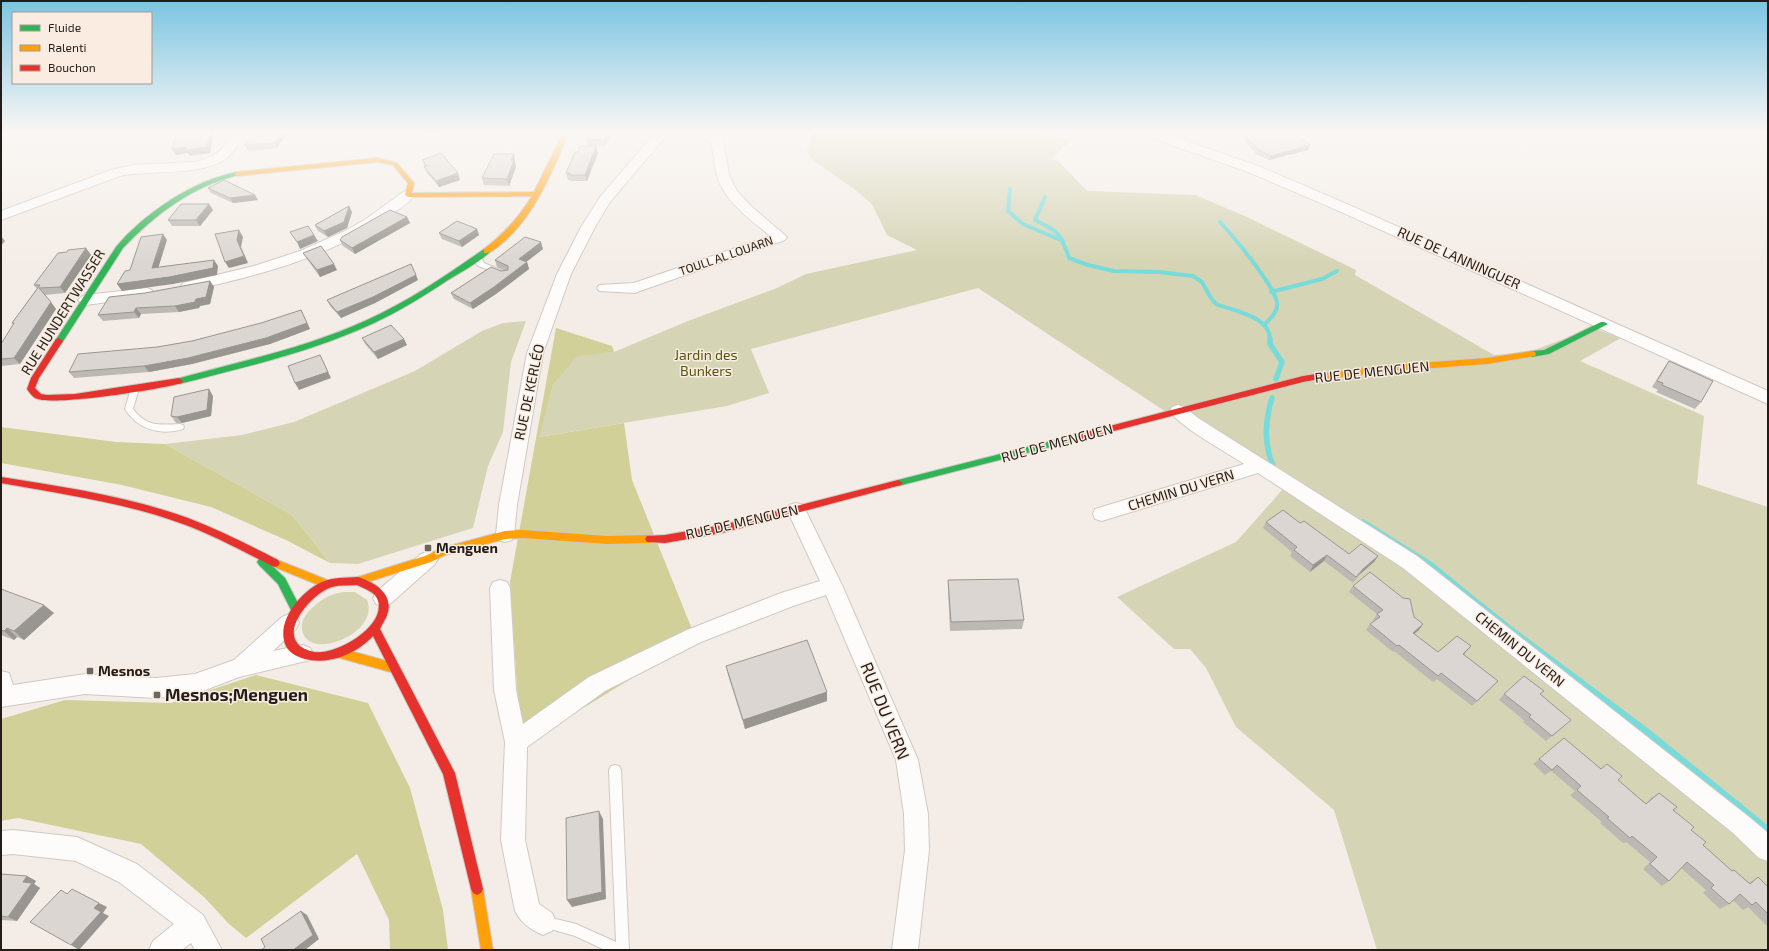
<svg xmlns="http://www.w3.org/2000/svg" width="1769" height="951" font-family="'Exo 2',sans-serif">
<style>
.green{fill:#d5d4b4}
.forest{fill:#d0d098}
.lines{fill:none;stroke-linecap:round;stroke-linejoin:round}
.stream-far2{stroke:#77dbda;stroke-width:4}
.stream-far1{stroke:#77dbda;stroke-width:5.5}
.stream{stroke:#77dbda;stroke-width:7}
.lane-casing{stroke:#cfc9c4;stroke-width:2}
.street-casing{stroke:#cfc9c4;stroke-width:2}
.fast-casing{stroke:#cfc9c4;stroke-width:2}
.slow-casing{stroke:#cfc9c4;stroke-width:2}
.jam-casing{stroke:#cfc9c4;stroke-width:2}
.lane{fill:#fdfcfb;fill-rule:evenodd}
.street{fill:#fdfcfb;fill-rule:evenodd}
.fast{fill:#30b455;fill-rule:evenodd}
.slow{fill:#ff9f0a;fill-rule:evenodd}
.jam{fill:#e5322d;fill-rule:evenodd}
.wall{fill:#bcb8b4}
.shaded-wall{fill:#999692}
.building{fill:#dbd6d1;stroke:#999692}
.poi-dot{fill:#6c6661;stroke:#faece1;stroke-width:1.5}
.labels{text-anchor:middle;stroke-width:3;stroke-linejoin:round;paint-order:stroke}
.far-street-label{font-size:12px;fill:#221d19;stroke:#faece1}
.street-label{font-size:14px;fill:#221d19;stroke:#faece1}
.park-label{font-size:14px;fill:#52550b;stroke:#faece1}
.poi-label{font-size:14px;font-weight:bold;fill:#221d19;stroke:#faece1;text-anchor:start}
.near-poi-label{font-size:17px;font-weight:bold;fill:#221d19;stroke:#faece1;text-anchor:start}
.near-street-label{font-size:17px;fill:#221d19;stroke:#faece1}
</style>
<rect width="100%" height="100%" fill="#f4ede7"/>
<path class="green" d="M813,131h221l37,9 -20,19 7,2 29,30 108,4 52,22 109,53 -1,5 139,80 35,-3 64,-24 28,10 -41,23 124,55 -7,68 71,23v443h-391l-43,-140 -98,-83 -30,-59 -16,-19h-16l-57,-52 119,-55 47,-53 -305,-201 -227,61 18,44 -42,13 -189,31 15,-52 24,-30 37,-3 74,-31 89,-33 29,-14 111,-24 -30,-15 -15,-31 -18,-15 -43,-30 -4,-7z
M526,321l-15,41 -8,70 -15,34 -15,62 -115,36 -28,-1 -38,-48 -127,-71 77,-9 52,-13 121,-51 67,-40 21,-8z
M344,592h11l12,8c14,34 -61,63 -65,29 -1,-6 2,-12 6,-17 11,-11 20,-18 36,-20z"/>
<path class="forest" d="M556,328l56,18 2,6 -37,4 -24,29 -14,52 85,-14 8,57 64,159 -175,107 -11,-164z
M1,427l115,15 49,2 127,71 38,48 -44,-23 -75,-33 -89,-22 -121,-22z
M256,675l112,28 42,85 33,122 5,40h-58l-1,-30 -32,-66 -111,84 -18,-15 -23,-25 -64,-54 -123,-26 -17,3v-102l64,-19 106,3z"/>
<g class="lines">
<path class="stream-far2" d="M1010,189l-2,22 15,13 40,17
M1045,197l-10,23c24,12 25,12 34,38l19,7 26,6 45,1 34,4 9,6 9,16 5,6c17,7 55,12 54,36
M1220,222c14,15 53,62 57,80 2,9 -7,17 -13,23
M1271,292l51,-13 15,-8"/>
<path class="stream-far1" d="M1270,339v5l12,18 -6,17
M1272,398c-8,26 -8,48 3,73
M1363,522l67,42 54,44"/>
<path class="stream" d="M1482,607l26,21 139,104 121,98"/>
<g class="lane-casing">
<path id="lane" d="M475,257h6l3,6 21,9 -4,2 -23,-8 -4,-7z
M135,385l4,3 -6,21c14,18 26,16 47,15l3,1 1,2 -1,2c-23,7 -46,0 -58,-20l6,-21z
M615,765l4,1 2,4 8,180h-24l-30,-14 -35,-10 -2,-4 2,-4 4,-2 32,8 40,18 -7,-172 2,-4z"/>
</g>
<g class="street-casing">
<path id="street" d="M235,131h12c-5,8 -10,16 -16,23 -22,24 -81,15 -111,22l-119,44v-9l110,-41 23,-5 62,-3 17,-6 9,-7z
M657,131h13l-60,71 -15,25 -24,47 -28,79 -26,152 -3,30 -2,5 -7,2 -7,-2 -2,-5 3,-30 28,-152 30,-79 24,-47 19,-30z
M692,131h17l12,7 3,7 5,30 8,16 14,15 36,31 -2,3 -145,51 -5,2 -36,-2 -2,-3 2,-3 35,-2 136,-47c-20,-17 -45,-34 -53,-60 -3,-11 -3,-22 -6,-33z
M1139,131h18l101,35 82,35 428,190v13l-438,-197 -82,-35 -107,-38z
M408,191l5,1 2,3c-7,9 -17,15 -26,21 -59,41 -132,60 -201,75l-5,-2 -2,-3 2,-3 71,-17 46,-15 45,-20 21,-12 37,-27z
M147,288l5,2 2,3 -2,3 -66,9 -5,-2 -3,-3 3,-3 5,-2z
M1178,405l6,2 14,11 219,138 332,261 19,16v28l-9,-3 -26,-25 -330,-265 -145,-95 -156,48 -7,-2 -2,-5 2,-5 149,-45c-16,-11 -66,-38 -74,-53l2,-4z
M796,503l7,2 39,80 76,175 10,54 1,36 -11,100h-26l13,-100 -1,-36 -8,-54 -70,-165 -33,11 -92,36 -96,49 -78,56 -2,93 14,64 13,9 4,9 -4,9 -9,4c-12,-5 -22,-12 -28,-24l-14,-71 4,-98 -11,-52 -4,-102 3,-6 7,-2 7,2 3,6 6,102 7,34 66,-47 98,-47 94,-37 39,-12 -33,-71 2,-5z
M428,551l7,3 3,5 -3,5 -45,40 -7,2 -7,-2 -3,-6 3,-6 45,-38z
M289,614l7,3 3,6 -3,6 -23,22 30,-6 7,3 3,6 -3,6 -71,17 -44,17 -39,4 -71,-4 -84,13v-36l8,2 4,12 72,-11 71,4 39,-4 39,-14 48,-43z
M13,830l64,7 60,27 66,51 19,35h-27l-4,-7 -9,7h-33l4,-9 21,-17 -55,-42 -43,-21 -63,-7 -12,1v-24z"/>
</g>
<g class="fast-casing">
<path id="fast" d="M237,172l3,2 -1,1c-47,11 -83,39 -116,73l-61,95h-6l-1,-2 61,-94c28,-34 78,-67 121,-75z
M484,249h6l1,2c-11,11 -30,21 -43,29 -24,16 -48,31 -74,43 -62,29 -129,44 -195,61l-4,-3 1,-2c65,-18 130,-31 191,-59 42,-19 80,-45 117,-71z
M1601,322h3l4,2 -59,30 -17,3 -4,-3 4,-3 12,-1z
M1075,435l3,1 1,2 -1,2 -180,46 -5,-3 5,-3z
M262,558l3,1 20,19 16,31 -1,3 -4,1 -4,-1 -14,-28 -19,-19 -2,-3 2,-3z"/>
</g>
<g class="slow-casing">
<path id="slow" d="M564,131h6c-18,40 -35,86 -70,114 -4,3 -8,7 -13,8h-3v-4c20,-15 35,-32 48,-53l-124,1 -3,-2 3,-12 -15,-18 -16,-3 -140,14 -3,-2 3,-2 140,-14 20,5 17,20 -2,10 122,-1z
M1532,351l3,1 1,2 -1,2 -48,8 -95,7 -76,9 -4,-3 4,-3 76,-9 95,-7z
M523,530l84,6 43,-1 3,1 2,3 -2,3 -3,1 -43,1 -84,-6 -18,1 -60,16 -14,7 -73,23 -3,-1 -2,-3 2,-3 70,-22 17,-8 63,-17z
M275,559l55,22 1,3 -1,3 -4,1 -54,-22 -2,-3 2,-3z
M340,648l54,15 4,2 1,3 -1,3 -4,2 -54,-15 -4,-2 -1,-3 1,-3z
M477,883l4,2 2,4 10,61h-12l-10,-61 2,-4z"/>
</g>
<g class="jam-casing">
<path id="jam" d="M59,338l4,3 -24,37 -4,10 6,6 6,1 28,-1 104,-16 4,3 -1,2c-21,6 -131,24 -147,15 -3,-2 -6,-6 -8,-9l4,-11 25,-39z
M1316,374l4,3 -1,2 -16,3 -228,59 -4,-3 4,-3 228,-59z
M1,477c63,10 126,19 187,41 31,12 61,27 90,42l2,3 -2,3 -3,1 -3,-1c-30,-15 -60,-32 -92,-43 -58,-21 -119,-29 -179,-40z
M898,480l5,3 -2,2 -179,48 -57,10 -18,-1 -2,-3 2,-3 18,-1 57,-10z
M358,577c16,5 37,17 29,38 -1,4 -5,9 -7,14l75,144 28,116 -2,4 -4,2 -4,-2 -2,-4 -28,-115 -70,-138c-17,18 -43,29 -68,23 -7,-2 -14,-5 -18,-11 -14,-24 14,-57 35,-66 11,-5 24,-4 36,-5zM357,585c8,4 19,7 21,16 8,26 -43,55 -64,51 -42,-9 -9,-52 13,-63 9,-5 21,-3 30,-4z"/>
</g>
<use href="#lane" class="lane"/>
<use href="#street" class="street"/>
<use href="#fast" class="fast"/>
<use href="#slow" class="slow"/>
<use href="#jam" class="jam"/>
</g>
<path class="wall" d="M253,131h37l-12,15v2l-30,3 -3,-6z
M422,131h122l-120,3z
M611,131l-5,15h-18l-2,-6z
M1237,131h51l22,14 -2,5 -39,10 -13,-6z
M598,153l-11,28h-17v-1h-2l-2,-7z
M422,160l38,20 -21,7 -12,-14z
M515,160v2l1,5 -7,19 -25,-1 -2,-7z
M208,188l50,12 -25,3 -22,-10z
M209,204l4,6 -13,16h-28l-4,-6z
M349,206l3,6 -5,16 -19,9 -10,-6 -3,-6z
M407,217l3,6 -55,31 -12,-8 -3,-6z
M477,229l2,6 -17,12 -20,-8 -3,-6z
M86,248l5,7 -26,38 -20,2 11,14 -36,55 -19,2v-22l12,-19 -1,-2 25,-34 -3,-4 33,-33z
M543,249l-17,13h1l2,7 -33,25 -23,15 -19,-10 -3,-6 55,-22 -9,-4 -2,-7z
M303,253l34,17 -17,7 -13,-18z
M418,280l-43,23 -34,15 -11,-12 -3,-6z
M210,281l4,6 -4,17 -10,2 -1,2 -20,4 -38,2 -2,4 -36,3 -5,-6 47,-22z
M304,316l6,13 -40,15 -78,20 -43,8 -75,6 -5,-6 88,-25 35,-6z
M362,338l45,7 -29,14 -13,-15z
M1669,361l32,41 -6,7 -39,-17 2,-2 -6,-3 12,-19z
M213,396l-2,20 -29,7h-6l-5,-7z
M1266,522l34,1 49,31 29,2 -4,6 -15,13 -6,8 -29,-22 -14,11 -20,-16 2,-4 -29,-24z
M948,580l76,40 -2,9 -72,2 -2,-41z
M1353,586l61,31 9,7 -4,6 -5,4 24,18h28l-2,3 34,26 -6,6 -20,19 -35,-27 -4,3 -39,-31 -1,1 -27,-22 4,-6 4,-3 -1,-1 4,-6 -28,-22z
M1,589l53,24 -30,27 -7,-3 -3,3 -13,-5z
M726,666l101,26v9l-82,28 -17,-54z
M1504,694h36l25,31 -19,16 -23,-19 2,-1 -26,-21z
M1539,759l62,9 17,12 28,24 5,-6 8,-5 32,37 12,15 29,26 2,-1 15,13 9,-6 10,10v40l-20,-20 -5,3 -10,-10 -4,4 -9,5 -17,-16 3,-3 -25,-22 -12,13 -7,5 -19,-17 7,-7 -24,-20 -3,1 -23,-20 2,-1 -32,-27 5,-4 -24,-20 -6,4 -12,-11z
M1,874l26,2 9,5 -2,3 6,4 -23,33 -16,-1z"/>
<path class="shaded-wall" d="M210,131h4l-4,22 -20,3 -2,-3 -12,2 -4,-6z
M283,131h7l-12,15v2l-3,-5z
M608,131h3l-5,15 -2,-6z
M1310,145l-2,5 -39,10 2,-4z
M596,146l2,7 -11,28 -2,-6z
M514,154l1,6v2l1,5 -7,19 -2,-7 4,-19z
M458,173l2,7 -21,7 -3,-6z
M255,195l3,5 -25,3 -3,-5z
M209,204l4,6 -13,16 -4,-6z
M349,206l3,6 -5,16 -19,9 -4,-6z
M407,217l3,6 -55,31 -3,-6z
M477,229l2,6 -17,12 -3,-6z
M239,230l4,7 -2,10 7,16 -19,5 -4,-6z
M163,234l4,6 -11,35 -4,-7z
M314,235l4,6 -18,8 -3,-7z
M1,236l4,5 -4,5z
M541,242l2,7 -22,17 -2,-7z
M86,248l5,7 -26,38 -5,-6z
M214,260l4,6 -1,9 -44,9 -51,7 -5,-7z
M527,262l2,7 -33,25 -23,15 -3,-6z
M334,264l3,6 -17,7 -3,-7z
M416,275l2,5 -43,23 -34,15 -4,-6z
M210,281l4,6 -4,17 -10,2 -1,2 -20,4 -4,-6 21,-7z
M51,302l5,7 -36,55 -6,-6z
M136,308l5,6 -2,4 -5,-6z
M301,310l9,19 -40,15 -78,20 -43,8 -5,-6z
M404,339l3,6 -29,14 -4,-7z
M320,355l11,23 -32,12 -4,-7z
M209,389l4,7 -2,20 -29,7 -5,-6z
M1327,555l-3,6 -14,11 3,-7z
M1378,556l-4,6 -15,13 -6,8 10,-14z
M44,605l10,8 -30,27 -10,-9z
M1423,624l-4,6 -11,9 5,-6z
M7,628l10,9 -3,3 -10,-9z
M1471,646l-5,6 -8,8 5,-6z
M827,692v9l-82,28 -2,-9z
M599,811l4,8 3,80 -34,8 -5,-7z
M27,876l9,5 -2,3 6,4 -23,33 -9,-4 15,-35z
M99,903l8,4 -4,6 6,3 -30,34 -8,-5 23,-37z
M301,911l6,4 12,24 -14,11h-12z"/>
<path class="building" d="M177,131h33l-3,16 -21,3 1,-3 -15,2z
M253,131h30l-8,12 -30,2z
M590,131h18l-4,9h-18z
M1242,131h46l22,14 -39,11 -14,-7z
M580,146h16l-11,29h-16l1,-2h-4l9,-21h3z
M441,153l17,20 -22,8 -12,-14 3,-1 -5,-6z
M494,154h20l-3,6h3l-7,19 -25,-1z
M224,180l31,15 -25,3 -22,-10z
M181,204h28l-13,16h-28z
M349,206l-5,16 -20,9 -9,-6z
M390,210l17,7 -55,31 -12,-8 2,-3z
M457,221l20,8 -18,12 -20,-8z
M308,226l6,9 -17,7 -7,-10z
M239,230l-2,10 7,16 -19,6 -10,-28z
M163,234l-11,34 62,-8 -1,8 -44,9 -52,7 8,-13 5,-1 11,-33z
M525,237l16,5 -22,17 8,3 -33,25 -24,16 -19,-10 40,-26 10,4 7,-1v-4l-13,-6z
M321,246l13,18 -17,6 -14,-17z
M86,248l-26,39 -21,1 12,14 -37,56 -13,1v-15l13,-21h-2l28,-38h-6l24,-32 9,-1 1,-2z
M411,264l5,11 -43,22 -36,15 -10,-12z
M210,281l-4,16 -10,2 -1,3 -20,4 -39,2 -2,4 -36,3 11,-18 36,-4z
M301,310l6,13 -41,15 -78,20 -44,8 -75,6 9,-18 79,-7 35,-6 69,-18z
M391,325l13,14 -30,13 -12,-14z
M320,355l8,17 -33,11 -7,-17z
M1669,361l44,20 -12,21 -39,-17 1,-2 -6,-2z
M209,389l-2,21 -30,7 -6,-1 3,-19z
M1283,510l17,13 4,-2 45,33 12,-10 17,12 -15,13 -7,8 -29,-22 -14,10 -19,-15 3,-3 -31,-25z
M1370,572l33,26 7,1 4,18 9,7 -10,9 25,19 19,-16 14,10 -8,8 35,27 -21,20 -36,-28 -3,3 -39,-31 -2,1 -27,-22 10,-7 -3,-3 6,-4 -30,-24z
M1018,579l6,41 -73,2 -3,-42z
M1,589l43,16 -30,26 -7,-3 -3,3 -3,-1z
M807,640l20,52 -84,28 -17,-54z
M1524,676l20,15 -4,3 31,26 -19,16 -23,-19 2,-2 -27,-21z
M1564,738l37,31 6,-5 15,12 -4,4 28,24 13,-11 18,14 -4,3 21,17 -3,3 15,12 -3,3 29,26 2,-1 16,14 8,-7 10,10v27l-12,-12 -4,3 -12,-11 -11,10 -18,-16 3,-3 -27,-23 -18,19 -19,-17 7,-7 -25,-21 -2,2 -23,-20 2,-1 -32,-27 4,-4 -24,-21 -5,5 -13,-11z
M599,811l3,81 -35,8 -1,-82z
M1,874l26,2 -4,6 9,1 -24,34 -7,-1z
M72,889l27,14 -5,5 7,4 -30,33 -41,-23 31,-32 6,4z
M301,911l12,24 -20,15h-32l4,-3 -4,-8z"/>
<linearGradient id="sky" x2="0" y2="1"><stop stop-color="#7bc4e2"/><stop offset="0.5" stop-color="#faf7f4"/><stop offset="1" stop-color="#faf7f4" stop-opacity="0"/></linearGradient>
<rect width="1769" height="264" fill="url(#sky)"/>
<g class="poi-dot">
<rect x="424" y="544" width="8" height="8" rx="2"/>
<rect x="86" y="667" width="8" height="8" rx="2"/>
<rect x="153" y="691" width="8" height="8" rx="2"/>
</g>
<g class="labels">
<g class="far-street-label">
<text transform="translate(726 256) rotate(-19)" y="4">TOULL AL LOUARN</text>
</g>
<g class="street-label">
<text transform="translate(1459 258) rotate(24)" y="5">RUE DE LANNINGUER</text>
<text transform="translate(63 312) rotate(-58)" y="5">RUE HUNDERTWASSER</text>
<text transform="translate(1372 372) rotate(-6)" y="5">RUE DE MENGUEN</text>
<text transform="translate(529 392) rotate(-78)" y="5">RUE DE KERLÉO</text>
<text transform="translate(1057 443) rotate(-15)" y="5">RUE DE MENGUEN</text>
<text transform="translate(1181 490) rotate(-17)" y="5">CHEMIN DU VERN</text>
<text transform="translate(742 522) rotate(-13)" y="5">RUE DE MENGUEN</text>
<text transform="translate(1520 649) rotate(39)" y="5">CHEMIN DU VERN</text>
</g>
<g class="park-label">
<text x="706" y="360">Jardin des<tspan x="706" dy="16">Bunkers</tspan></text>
</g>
<g class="poi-label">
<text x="436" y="553">Menguen</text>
<text x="98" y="676">Mesnos</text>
</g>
<g class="near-poi-label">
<text x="165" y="701">Mesnos;Menguen</text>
</g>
<g class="near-street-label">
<text transform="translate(885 711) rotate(68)" y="6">RUE DU VERN</text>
</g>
</g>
<rect width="1769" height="951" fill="none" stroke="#221d19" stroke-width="4"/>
<rect x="12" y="12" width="140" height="72" fill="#faece1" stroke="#a49991"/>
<rect x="20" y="25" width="20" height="6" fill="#30b455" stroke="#a49991"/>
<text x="48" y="32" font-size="12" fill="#221d19">Fluide</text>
<rect x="20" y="45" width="20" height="6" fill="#ff9f0a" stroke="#a49991"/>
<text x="48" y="52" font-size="12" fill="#221d19">Ralenti</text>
<rect x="20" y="65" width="20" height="6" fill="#e5322d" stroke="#a49991"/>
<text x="48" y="72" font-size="12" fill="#221d19">Bouchon</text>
</svg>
